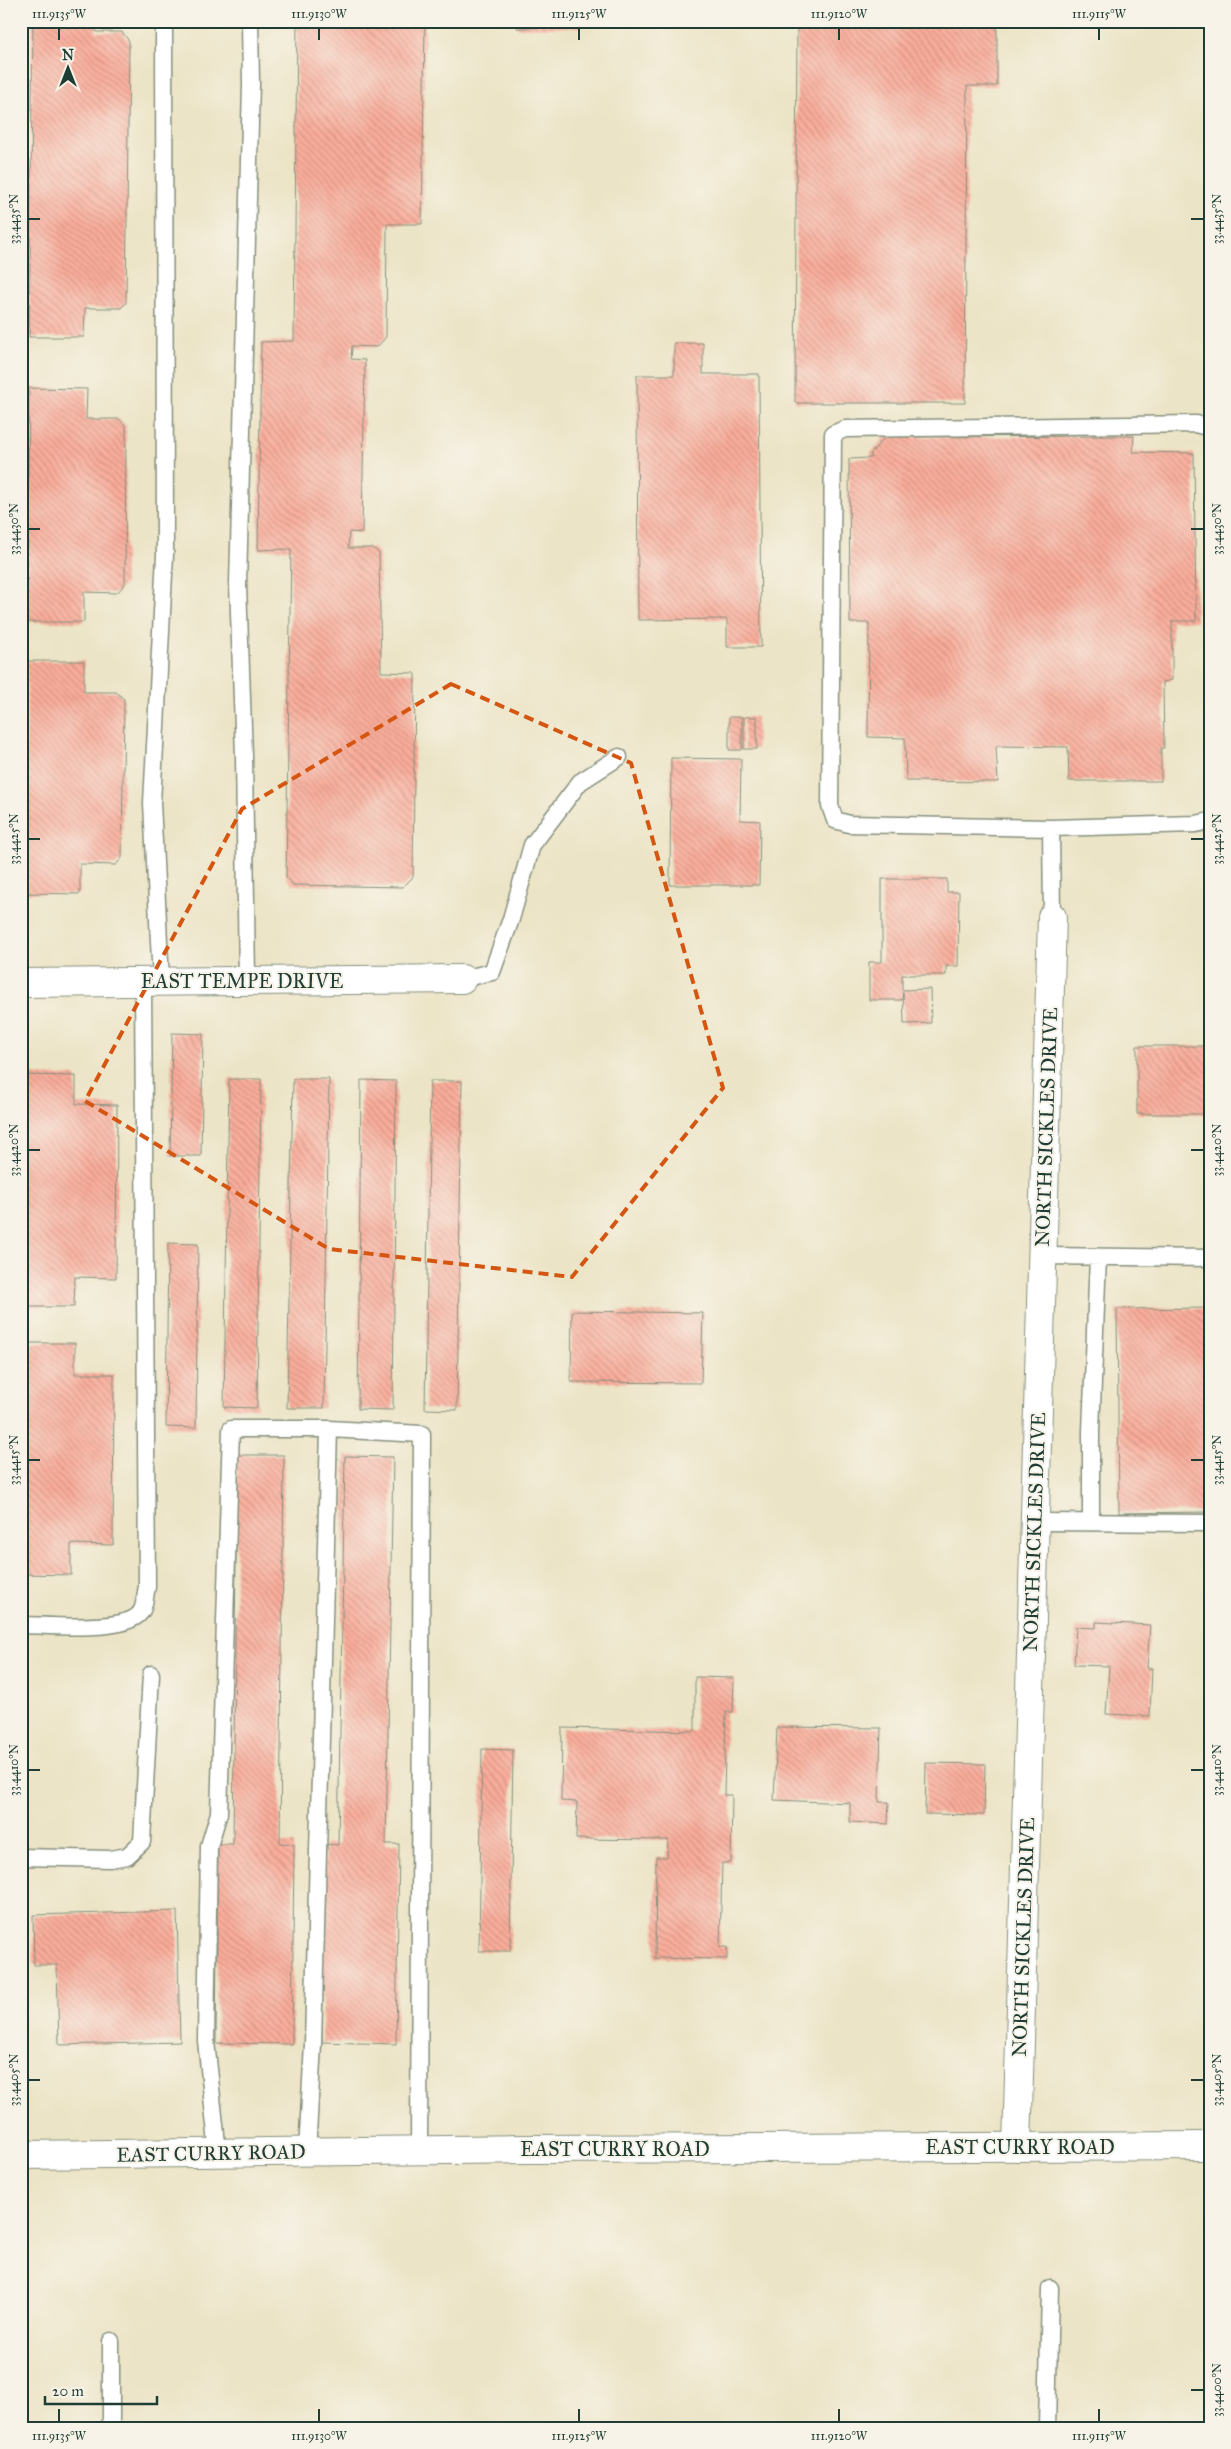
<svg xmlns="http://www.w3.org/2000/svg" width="1231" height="2449" font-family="'IM FELL Great Primer',serif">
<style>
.building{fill:url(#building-back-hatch)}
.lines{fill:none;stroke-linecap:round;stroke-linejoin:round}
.lane-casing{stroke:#86907d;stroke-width:19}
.street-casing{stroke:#86907d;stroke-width:30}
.primary-casing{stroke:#86907d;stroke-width:30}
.lane{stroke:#fff;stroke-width:16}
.street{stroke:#fff;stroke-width:28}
.primary{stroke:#fff;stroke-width:28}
.marked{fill:none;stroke:#d45610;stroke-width:4;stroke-dasharray:10 6;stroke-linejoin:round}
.ticks{fill:none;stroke:#1f3d34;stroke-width:2}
.labels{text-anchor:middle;stroke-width:4;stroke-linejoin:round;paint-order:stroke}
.street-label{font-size:20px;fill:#1f3d34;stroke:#f7f3e8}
.neatline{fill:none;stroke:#1f3d34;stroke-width:2}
.ticks-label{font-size:12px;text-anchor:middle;fill:#1f3d34}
</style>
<defs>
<pattern id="building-back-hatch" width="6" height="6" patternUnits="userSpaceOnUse" patternTransform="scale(1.25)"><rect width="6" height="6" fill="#fbad9b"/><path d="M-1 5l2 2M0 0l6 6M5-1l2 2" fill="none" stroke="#cb8e7f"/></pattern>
</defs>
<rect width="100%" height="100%" fill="#f7f3e8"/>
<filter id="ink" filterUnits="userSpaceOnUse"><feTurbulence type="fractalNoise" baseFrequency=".02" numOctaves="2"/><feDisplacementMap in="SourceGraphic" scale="10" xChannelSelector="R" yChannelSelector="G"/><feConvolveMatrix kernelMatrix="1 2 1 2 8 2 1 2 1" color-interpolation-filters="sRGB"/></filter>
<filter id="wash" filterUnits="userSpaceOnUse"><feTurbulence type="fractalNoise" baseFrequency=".0096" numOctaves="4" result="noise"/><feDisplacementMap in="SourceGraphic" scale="20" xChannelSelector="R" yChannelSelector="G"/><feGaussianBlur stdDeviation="1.12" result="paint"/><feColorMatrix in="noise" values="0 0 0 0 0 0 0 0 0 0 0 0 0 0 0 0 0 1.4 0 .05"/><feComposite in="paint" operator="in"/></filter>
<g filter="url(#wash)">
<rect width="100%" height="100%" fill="#ece4c6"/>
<g id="blocks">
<path class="building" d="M33,21h63v11h26l7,9 -3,262 -5,5h-36l-1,29h-55z
M297,21h128l-3,203h-35l-1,113 -9,10 -25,-1 -1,13 14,1 -3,173 -13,-1 -1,16h25l6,5 2,119 34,1 -2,204 -10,10 -110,-2 -7,-7 5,-329 -33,1 3,-208 33,-1z
M517,21h64v6l-64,1z
M797,21h200v65h-30l-2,317h-170z
M674,343h29v31h56l2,273h-34v-28l-89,1 -1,-245h37z
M29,388l58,1 -1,30h33l7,7 -1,158 -8,9 -33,-1v30h-57z
M1134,436l-1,16 61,1 2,168h-24v59l-9,2 1,66h-3v33h-92l-1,-34 -72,-1 2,36 -92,-1 -1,-43 -37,-1 1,-114h-19l-1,-164 22,-1v-5l14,-16z
M27,661h57v31h32l8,7 -2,159 -6,7 -36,-1v30l-56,-1z
M729,717h13v33h-13z
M744,717h13v32h-13z
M671,758l70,1 -1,61 20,1 -1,64h-89z
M882,879h65v13h12l-1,74h-12v9h-44v15l28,-1 1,34 -27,1 -1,-32 -1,8h-33v-38h13z
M172,1033l31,1 -2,122h-31z
M1137,1046h73v68h-73z
M21,1075l55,1v28l41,1 -1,173 -41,-1 -1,30h-53z
M229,1079h32l-4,329 -33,-1z
M293,1079h36l-5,329h-37z
M361,1080l35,1 -3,329 -35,-1z
M430,1081h32l-5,329 -32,-1z
M168,1243l30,1 -2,184 -30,-1z
M1210,1308v204l-91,1 -2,-204z
M572,1311l131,2 -2,70 -130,-1z
M21,1343h54v31h39l-1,171 -42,-1v31l-50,-1z
M237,1455h47l-4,388 14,1 -2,200 -76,-1 2,-199h15z
M345,1456l48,1 -7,387h13l-3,200 -74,-2 3,-198 13,1z
M1096,1622l54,3 -3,43h5l-2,48 -44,-2 3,-48 -35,-1 2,-38 20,1z
M695,1677l39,1 -1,34h-7l-2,83h8l-1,68h-9l-2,84h7v12l-72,-1 1,-101h11l1,-17 -92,-1 1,-37 -16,-1 1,-73 133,3z
M777,1727l104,1 -2,74h10l-1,22 -38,-2v-19l-76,-3z
M482,1749l31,1 -3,201h-31z
M926,1763l59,1 -1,51 -59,-1z
M177,1911l3,131 -121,3 -2,-80h-23l-1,-50z"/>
</g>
</g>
<g filter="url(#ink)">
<use href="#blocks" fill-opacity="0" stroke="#86907d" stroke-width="1"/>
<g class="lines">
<g class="lane-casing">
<path id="lane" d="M1210,428l-14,-4 -351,5 -12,5 -3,372 5,14 14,4 202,4 145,-4 14,-3
M1051,828l1,89
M462,979l30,-7 19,-53 21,-74 48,-63 39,-25
M161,981l-9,-178 13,-248 -1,-534
M247,981l-3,-225 -6,-172 13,-500 -1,-63
M1042,1256l168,2
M1034,1522l176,1
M1091,1522v-91l7,-174
M21,1625c25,0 110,9 121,-15 3,-6 3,-16 5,-23l-4,-606
M21,1857l89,2 17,-3 15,-14 9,-168
M307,2152l6,-108 16,-615 93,5 -3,716
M218,2153l-12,-112 3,-195 10,-33 12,-384h98
M111,2341v87
M1047,2428l3,-140"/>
</g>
<g class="street-casing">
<path id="street" d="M21,983l441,-4
M1017,2147l35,-1230"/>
</g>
<g class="primary-casing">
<path id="primary" d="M21,2155l509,-6 680,-3"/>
</g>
<use href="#lane" class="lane"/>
<use href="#street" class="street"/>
<use href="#primary" class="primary"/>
</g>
</g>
<path class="marked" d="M451,684l180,79 92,325 -151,189 -243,-28 -244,-148 157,-292z"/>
<path class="ticks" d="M59,28v12M319,28v12M579,28v12M839,28v12M1099,28v12M28,219h12M1191,219h13M28,529h12M1191,529h13M28,839h12M1191,839h13M28,1150h12M1191,1150h13M28,1460h12M1191,1460h13M28,1770h12M1191,1770h13M28,2080h12M1191,2080h13M1191,2390h13M59,2409v13M319,2409v13M579,2409v13M839,2409v13M1099,2409v13"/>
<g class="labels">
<g class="street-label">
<text x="242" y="988">EAST TEMPE DRIVE</text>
<text transform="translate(1046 1127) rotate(-88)" y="7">NORTH SICKLES DRIVE</text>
<text transform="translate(1034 1532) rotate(-88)" y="7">NORTH SICKLES DRIVE</text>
<text transform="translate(1023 1937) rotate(-88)" y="7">NORTH SICKLES DRIVE</text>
<text x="1020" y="2154">EAST CURRY ROAD</text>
<text x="615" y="2156">EAST CURRY ROAD</text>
<text transform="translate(211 2153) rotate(-1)" y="7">EAST CURRY ROAD</text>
</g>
</g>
<rect width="1231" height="2449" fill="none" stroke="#f7f3e8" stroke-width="55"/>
<g transform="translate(68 68)" stroke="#f7f3e8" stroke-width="4" paint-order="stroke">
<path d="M0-4L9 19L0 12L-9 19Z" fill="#1f3d34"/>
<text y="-8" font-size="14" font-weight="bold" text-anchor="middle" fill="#1f3d34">N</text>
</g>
<path d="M45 2396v8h112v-8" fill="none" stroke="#1f3d34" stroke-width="2.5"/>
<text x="52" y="2396" font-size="15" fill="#1f3d34" stroke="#f7f3e8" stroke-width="4" paint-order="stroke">20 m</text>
<rect x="28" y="28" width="1176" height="2394" class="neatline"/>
<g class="ticks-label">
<text x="59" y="18">111.9135°W</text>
<text x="319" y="18">111.9130°W</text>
<text x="579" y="18">111.9125°W</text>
<text x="839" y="18">111.9120°W</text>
<text x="1099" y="18">111.9115°W</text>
<text transform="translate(14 219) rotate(-90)" y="4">33.4435°N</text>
<text transform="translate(1217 219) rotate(-90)" y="4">33.4435°N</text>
<text transform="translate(14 529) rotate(-90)" y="4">33.4430°N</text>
<text transform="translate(1217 529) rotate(-90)" y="4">33.4430°N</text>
<text transform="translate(14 839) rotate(-90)" y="4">33.4425°N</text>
<text transform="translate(1217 839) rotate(-90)" y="4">33.4425°N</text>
<text transform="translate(14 1150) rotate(-90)" y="4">33.4420°N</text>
<text transform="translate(1217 1150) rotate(-90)" y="4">33.4420°N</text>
<text transform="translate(14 1460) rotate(-90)" y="4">33.4415°N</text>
<text transform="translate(1217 1460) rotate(-90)" y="4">33.4415°N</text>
<text transform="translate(14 1770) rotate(-90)" y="4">33.4410°N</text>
<text transform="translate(1217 1770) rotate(-90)" y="4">33.4410°N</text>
<text transform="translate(14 2080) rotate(-90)" y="4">33.4405°N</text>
<text transform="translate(1217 2080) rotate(-90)" y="4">33.4405°N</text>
<text transform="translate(1217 2390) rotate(-90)" y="4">33.4400°N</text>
<text x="59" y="2440">111.9135°W</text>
<text x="319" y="2440">111.9130°W</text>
<text x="579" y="2440">111.9125°W</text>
<text x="839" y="2440">111.9120°W</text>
<text x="1099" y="2440">111.9115°W</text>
</g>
</svg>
